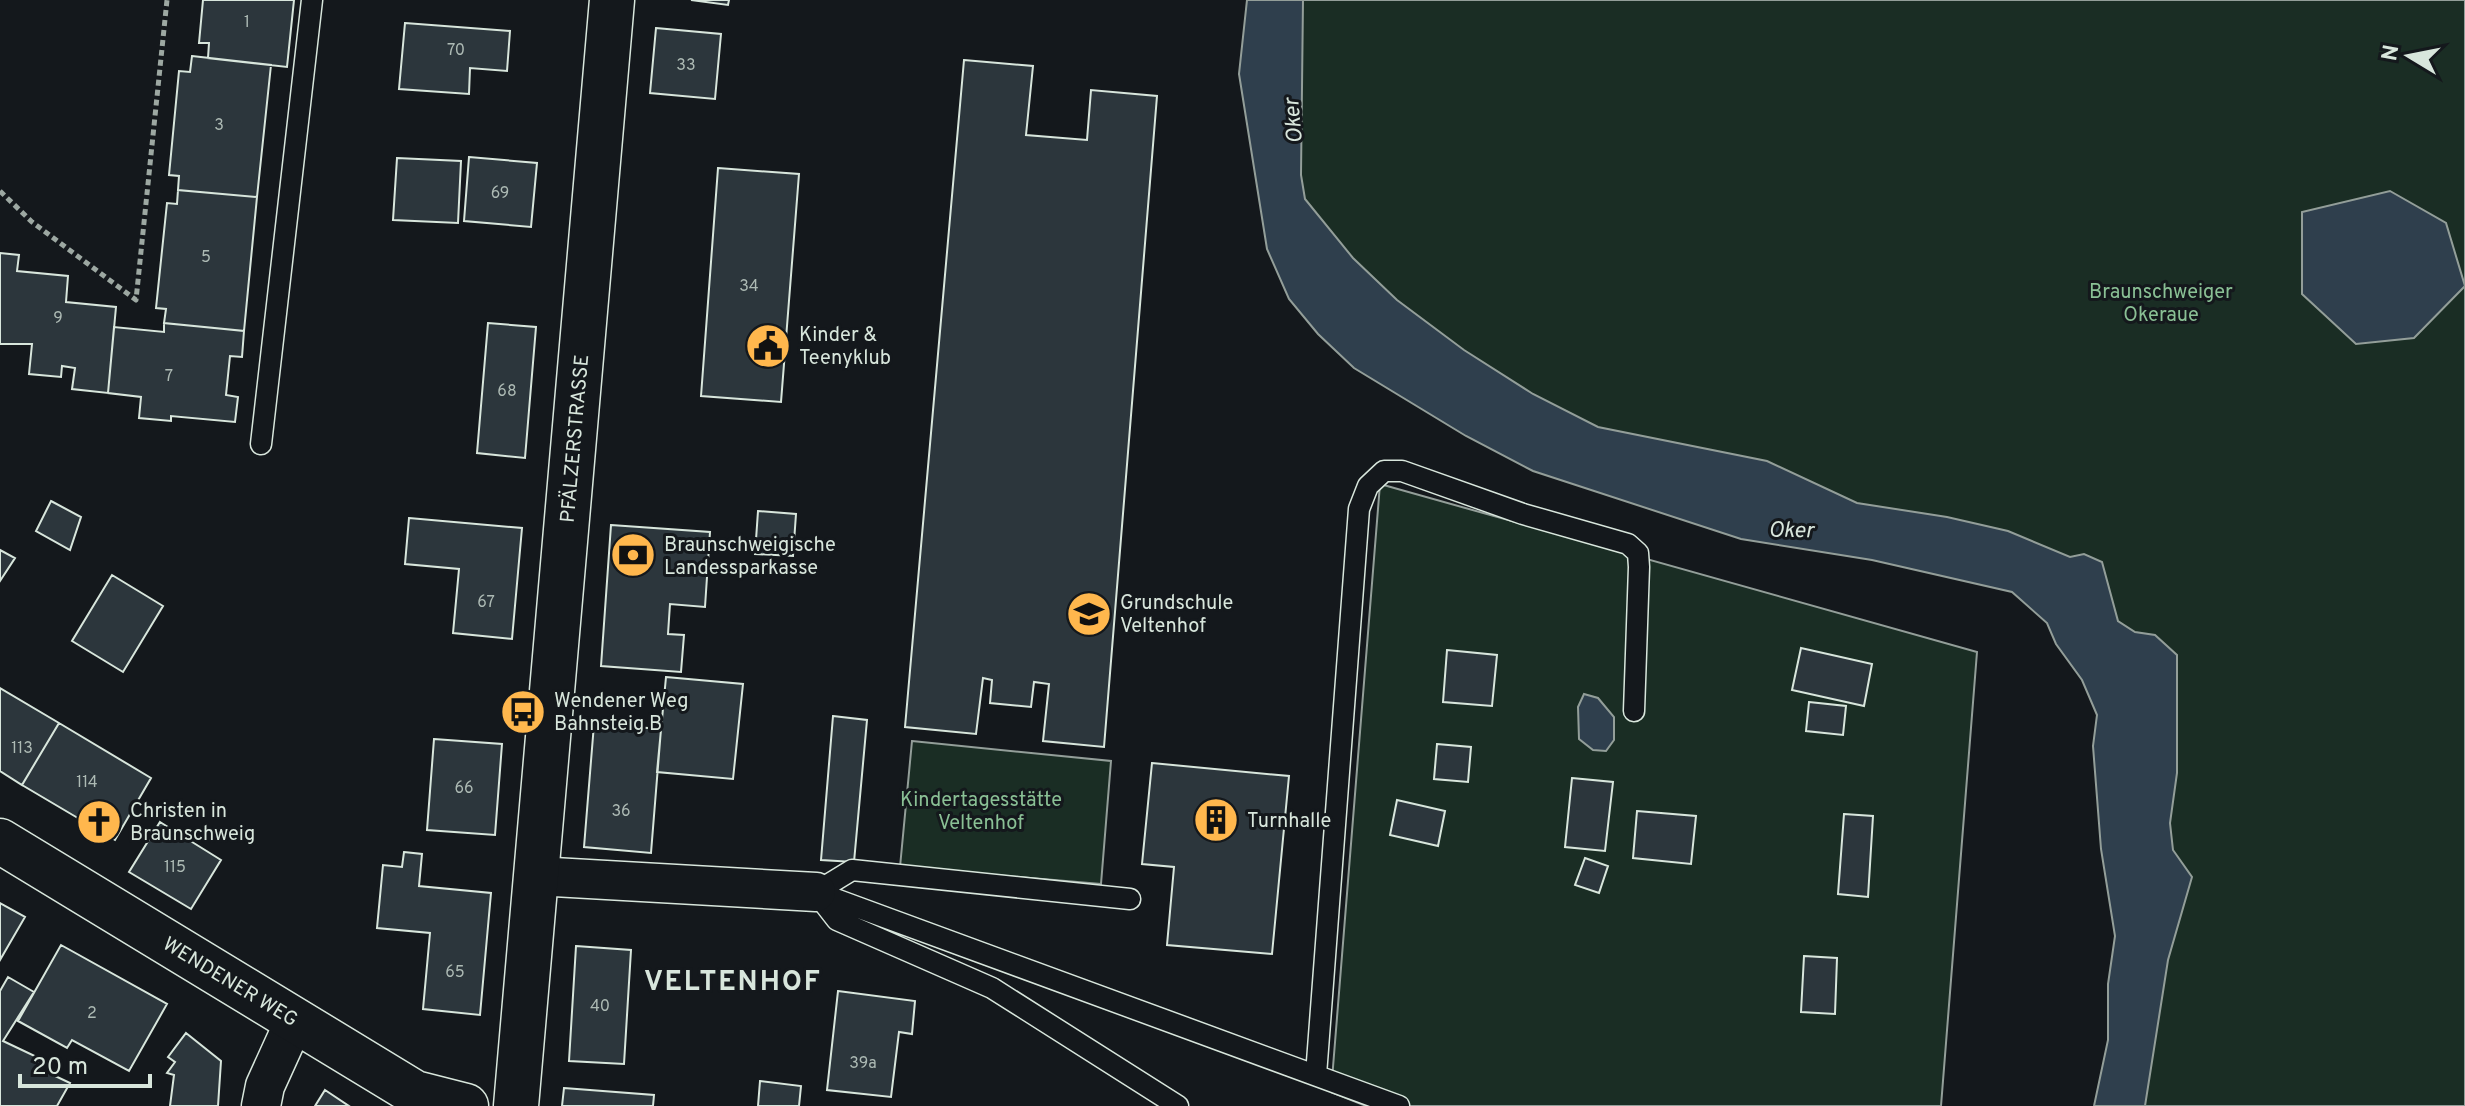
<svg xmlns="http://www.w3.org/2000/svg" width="2465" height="1106" font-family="Overpass,sans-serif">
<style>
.green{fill:#1a2d24;stroke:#939e99;stroke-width:2}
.water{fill:#2f3f4d;stroke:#939e99;stroke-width:2}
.building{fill:#2c363c;stroke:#d8e6dc;stroke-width:2}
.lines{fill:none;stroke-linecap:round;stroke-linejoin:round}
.lane-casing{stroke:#d8e6dc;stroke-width:23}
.street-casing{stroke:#d8e6dc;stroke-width:41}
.secondary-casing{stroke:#d8e6dc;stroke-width:47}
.path{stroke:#9da8a2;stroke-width:5;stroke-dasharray:6 4;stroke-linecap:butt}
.lane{stroke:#14181c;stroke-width:20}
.street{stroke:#14181c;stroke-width:38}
.secondary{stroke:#14181c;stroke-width:44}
.labels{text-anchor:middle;stroke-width:6;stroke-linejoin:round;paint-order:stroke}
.number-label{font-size:16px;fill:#adbab4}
.park-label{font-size:20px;fill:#8ac095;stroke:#14181c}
.poi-label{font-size:20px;fill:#d8e6dc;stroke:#14181c;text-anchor:start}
.street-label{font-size:20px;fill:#d8e6dc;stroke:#14181c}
.water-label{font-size:22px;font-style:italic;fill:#d8e6dc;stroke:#14181c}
.district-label{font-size:28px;font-weight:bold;letter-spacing:2px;fill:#d8e6dc;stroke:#14181c}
</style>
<rect width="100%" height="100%" fill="#14181c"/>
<path class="green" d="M1278,0h1187v1106h-359l21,-139 -10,-264 -78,-122 -497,-114 -251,-261z
M1380,484l597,168 -36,454h-575l-35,-14z
M912,741l199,20 -10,123 -201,-17z"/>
<path class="water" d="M1247,0h56l-2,175 4,24 48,59 44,42 67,50 69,44 65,33 169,34 90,42 90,14 61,14 62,26 14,-3 18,8 16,59 17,11 20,3 22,20v118l-7,50 3,27 19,27 -24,83 -23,146h-51l14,-66v-56l7,-48 -14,-87 -8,-103 4,-31 -15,-35 -26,-36 -9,-21 -35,-31 -140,-32 -131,-21 -208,-68 -67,-35 -112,-68 -36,-34 -29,-35 -22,-50 -28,-175z
M2390,191l56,32 19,63 -51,52 -58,6 -54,-50v-82z
M1584,694l14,4 16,19v23l-8,11 -13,-1 -14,-11 -1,-32z"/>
<path class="building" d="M203,0h91l-7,67 -79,-9 1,-15h-10z
M691,0h38l-1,5z
M405,23l105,8 -3,40 -37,-3 -1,26 -70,-5z
M656,28l65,6 -6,65 -65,-6z
M192,56l79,9 -14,132 -79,-7 1,-14 -10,-1 10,-104 11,1z
M964,60l69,6 -7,69 61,5 4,-50 66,6 -53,651 -61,-6 6,-57 -15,-2 -3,25 -41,-4 2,-23 -9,-2 -7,56 -71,-7z
M469,157l68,6 -6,64 -67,-6z
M397,158l64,3 -3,62 -65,-3z
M718,168l81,6 -18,228 -80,-6z
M178,190l79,7 -13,134 -80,-8 2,-14 -10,-1 11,-105 10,1z
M0,253l19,2 -2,16 51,5 -2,26 50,5 -8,86 -36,-4 3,-21 -13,-2 -1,11 -32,-3 3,-30h-32z
M164,323l80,8 -2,26 -12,-1 -4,39 12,2 -3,25 -64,-6v5l-32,-3 2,-21 -33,-4 6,-66 50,5z
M488,323l48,4 -11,131 -48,-5z
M51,501l30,16 -11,33 -34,-19z
M758,511l38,3 -3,42 -38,-2z
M409,518l113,10 -10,111 -59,-6 6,-64 -54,-5z
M611,525l99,7 -5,75 -35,-3 -2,30 16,1 -3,37 -80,-6z
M0,550l15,8 -15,23z
M112,575l51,31 -40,66 -51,-31z
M1801,648l71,16 -8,42 -72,-16z
M1447,650l50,5 -5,51 -49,-4z
M666,677l77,7 -10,95 -76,-7z
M0,688l59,35 -37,62 -22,-14z
M1809,702l37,4 -3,29 -37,-4z
M833,716l34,4 -13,142 -33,-2z
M59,723l92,55 -36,62 -93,-55z
M594,724l67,5 -10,124 -67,-6z
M434,739l68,5 -7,91 -68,-5z
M1437,744l34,3 -3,35 -34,-3z
M1152,763l137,13 -17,178 -105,-9 7,-78 -32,-3z
M1572,778l41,4 -8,69 -40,-4z
M1397,800l48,11 -7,35 -48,-11z
M1637,811l59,5 -5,48 -58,-6z
M1844,814l29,2 -5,81 -30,-3z
M160,822l61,38 -30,49 -62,-37z
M404,852l18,2 -3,32 72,7 -11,122 -57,-6 7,-76 -53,-5 6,-63 19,2z
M1585,858l23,8 -9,27 -24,-8z
M0,903l25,14 -25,43z
M61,945l106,59 -38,67 -57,-31 -5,8 -49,-27z
M576,946l55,4 -7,114 -55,-3z
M1804,956l33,2 -2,56 -34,-2z
M8,977l26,15 -31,49 36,17 -3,9 34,16 -13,23h-57v-115z
M838,991l77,10 -3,33 -13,-2 -8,65 -64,-7z
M186,1033l35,28 -3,45h-48l4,-31 -7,-2 8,-11 -7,-5z
M760,1081l41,5 -2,20h-41z
M564,1088l90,7 -1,11h-91z
M325,1090l24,16h-34z"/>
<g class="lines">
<g class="lane-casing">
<path id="lane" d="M261,444l51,-444
M816,892l583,214
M816,892l36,-22 278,29
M816,893l21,27 155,68 186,118
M1316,1075l43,-566 9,-23 16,-15h18l121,43 105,30 10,9 1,14 -5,144"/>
</g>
<g class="street-casing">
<path id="street" d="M536,876l280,16
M261,1106l4,-20 30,-66"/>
</g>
<g class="secondary-casing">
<g id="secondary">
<path id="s1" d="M0,841l415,252 51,13"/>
<path id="s2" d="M516,1106l96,-1106"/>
</g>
</g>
<path class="path" d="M0,191l32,31 104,78 31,-300"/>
<use href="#lane" class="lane"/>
<use href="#street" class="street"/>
<use href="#secondary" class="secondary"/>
</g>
<defs>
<g id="civic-disc" transform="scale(2.3)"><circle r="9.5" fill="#ffb74d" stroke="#14181c"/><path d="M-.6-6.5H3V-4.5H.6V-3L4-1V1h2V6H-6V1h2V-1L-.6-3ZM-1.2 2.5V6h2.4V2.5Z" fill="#111"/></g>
<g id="bank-disc" transform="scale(2.3)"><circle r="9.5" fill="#ffb74d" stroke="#14181c"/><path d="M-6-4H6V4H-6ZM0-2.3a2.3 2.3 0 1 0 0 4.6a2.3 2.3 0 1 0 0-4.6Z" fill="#111"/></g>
<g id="school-disc" transform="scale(2.3)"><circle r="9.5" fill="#ffb74d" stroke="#14181c"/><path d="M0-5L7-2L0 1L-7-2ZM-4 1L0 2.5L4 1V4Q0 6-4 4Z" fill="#111"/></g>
<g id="bus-disc" transform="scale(2.3)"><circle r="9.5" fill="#ffb74d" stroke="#14181c"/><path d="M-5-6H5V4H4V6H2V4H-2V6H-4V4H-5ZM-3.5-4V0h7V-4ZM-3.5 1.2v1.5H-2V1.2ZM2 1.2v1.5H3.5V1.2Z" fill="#111"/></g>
<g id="building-disc" transform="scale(2.3)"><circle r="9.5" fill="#ffb74d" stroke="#14181c"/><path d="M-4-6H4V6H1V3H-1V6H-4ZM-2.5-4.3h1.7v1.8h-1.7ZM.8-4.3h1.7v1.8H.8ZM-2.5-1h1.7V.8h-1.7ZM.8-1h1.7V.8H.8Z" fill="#111"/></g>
<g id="church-disc" transform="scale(2.3)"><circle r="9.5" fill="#ffb74d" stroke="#14181c"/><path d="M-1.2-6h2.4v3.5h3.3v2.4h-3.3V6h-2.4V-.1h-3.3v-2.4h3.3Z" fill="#111"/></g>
</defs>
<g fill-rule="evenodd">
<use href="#civic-disc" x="768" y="346"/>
<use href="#bank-disc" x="633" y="555"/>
<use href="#school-disc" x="1089" y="614"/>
<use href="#bus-disc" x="523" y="712"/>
<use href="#building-disc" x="1216" y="820"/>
<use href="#church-disc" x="99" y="822"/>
</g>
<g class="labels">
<g class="number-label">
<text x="247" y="27">1</text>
<text x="456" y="55">70</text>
<text x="686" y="70">33</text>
<text x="219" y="130">3</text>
<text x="500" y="198">69</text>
<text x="206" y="262">5</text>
<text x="749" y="291">34</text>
<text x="58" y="323">9</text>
<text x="169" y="381">7</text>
<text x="507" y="396">68</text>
<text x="486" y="607">67</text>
<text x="22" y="753">113</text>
<text x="87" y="787">114</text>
<text x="464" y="793">66</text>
<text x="621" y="816">36</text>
<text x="175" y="872">115</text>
<text x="455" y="977">65</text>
<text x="600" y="1011">40</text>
<text x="92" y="1018">2</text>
<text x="863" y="1068">39a</text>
</g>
<g class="park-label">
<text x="2161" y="298">Braunschweiger<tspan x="2161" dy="23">Okeraue</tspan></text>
<text x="981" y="806">Kindertagesstätte<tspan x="981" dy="23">Veltenhof</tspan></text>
</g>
<g class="poi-label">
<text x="799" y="341">Kinder &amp;<tspan x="799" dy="23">Teenyklub</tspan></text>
<text x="664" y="551">Braunschweigische<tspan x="664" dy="23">Landessparkasse</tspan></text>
<text x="1120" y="609">Grundschule<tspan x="1120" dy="23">Veltenhof</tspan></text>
<text x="554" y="707">Wendener Weg<tspan x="554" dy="23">Bahnsteig B</tspan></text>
<text x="130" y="817">Christen in<tspan x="130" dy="23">Braunschweig</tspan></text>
<text x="1247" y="827">Turnhalle</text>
</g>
<g class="street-label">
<text dy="7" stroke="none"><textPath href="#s2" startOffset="670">PFÄLZERSTRASSE</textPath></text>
<text dy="7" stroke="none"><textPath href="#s1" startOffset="270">WENDENER WEG</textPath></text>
</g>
<g class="water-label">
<text transform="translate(1292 121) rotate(-95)" y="8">Oker</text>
<text transform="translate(1791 529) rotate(1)" y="8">Oker</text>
</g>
<g class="district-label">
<text x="733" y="990">VELTENHOF</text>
</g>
</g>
<g transform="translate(2409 56) rotate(280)" stroke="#14181c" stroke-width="6" paint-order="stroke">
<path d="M0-6L14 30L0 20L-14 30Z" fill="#d8e6dc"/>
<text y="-12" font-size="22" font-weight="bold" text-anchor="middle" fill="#d8e6dc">N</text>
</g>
<path d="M20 1074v12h130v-12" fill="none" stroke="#d8e6dc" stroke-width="4"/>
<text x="32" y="1074" font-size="24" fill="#d8e6dc" stroke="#14181c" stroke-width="6" paint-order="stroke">20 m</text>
</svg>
